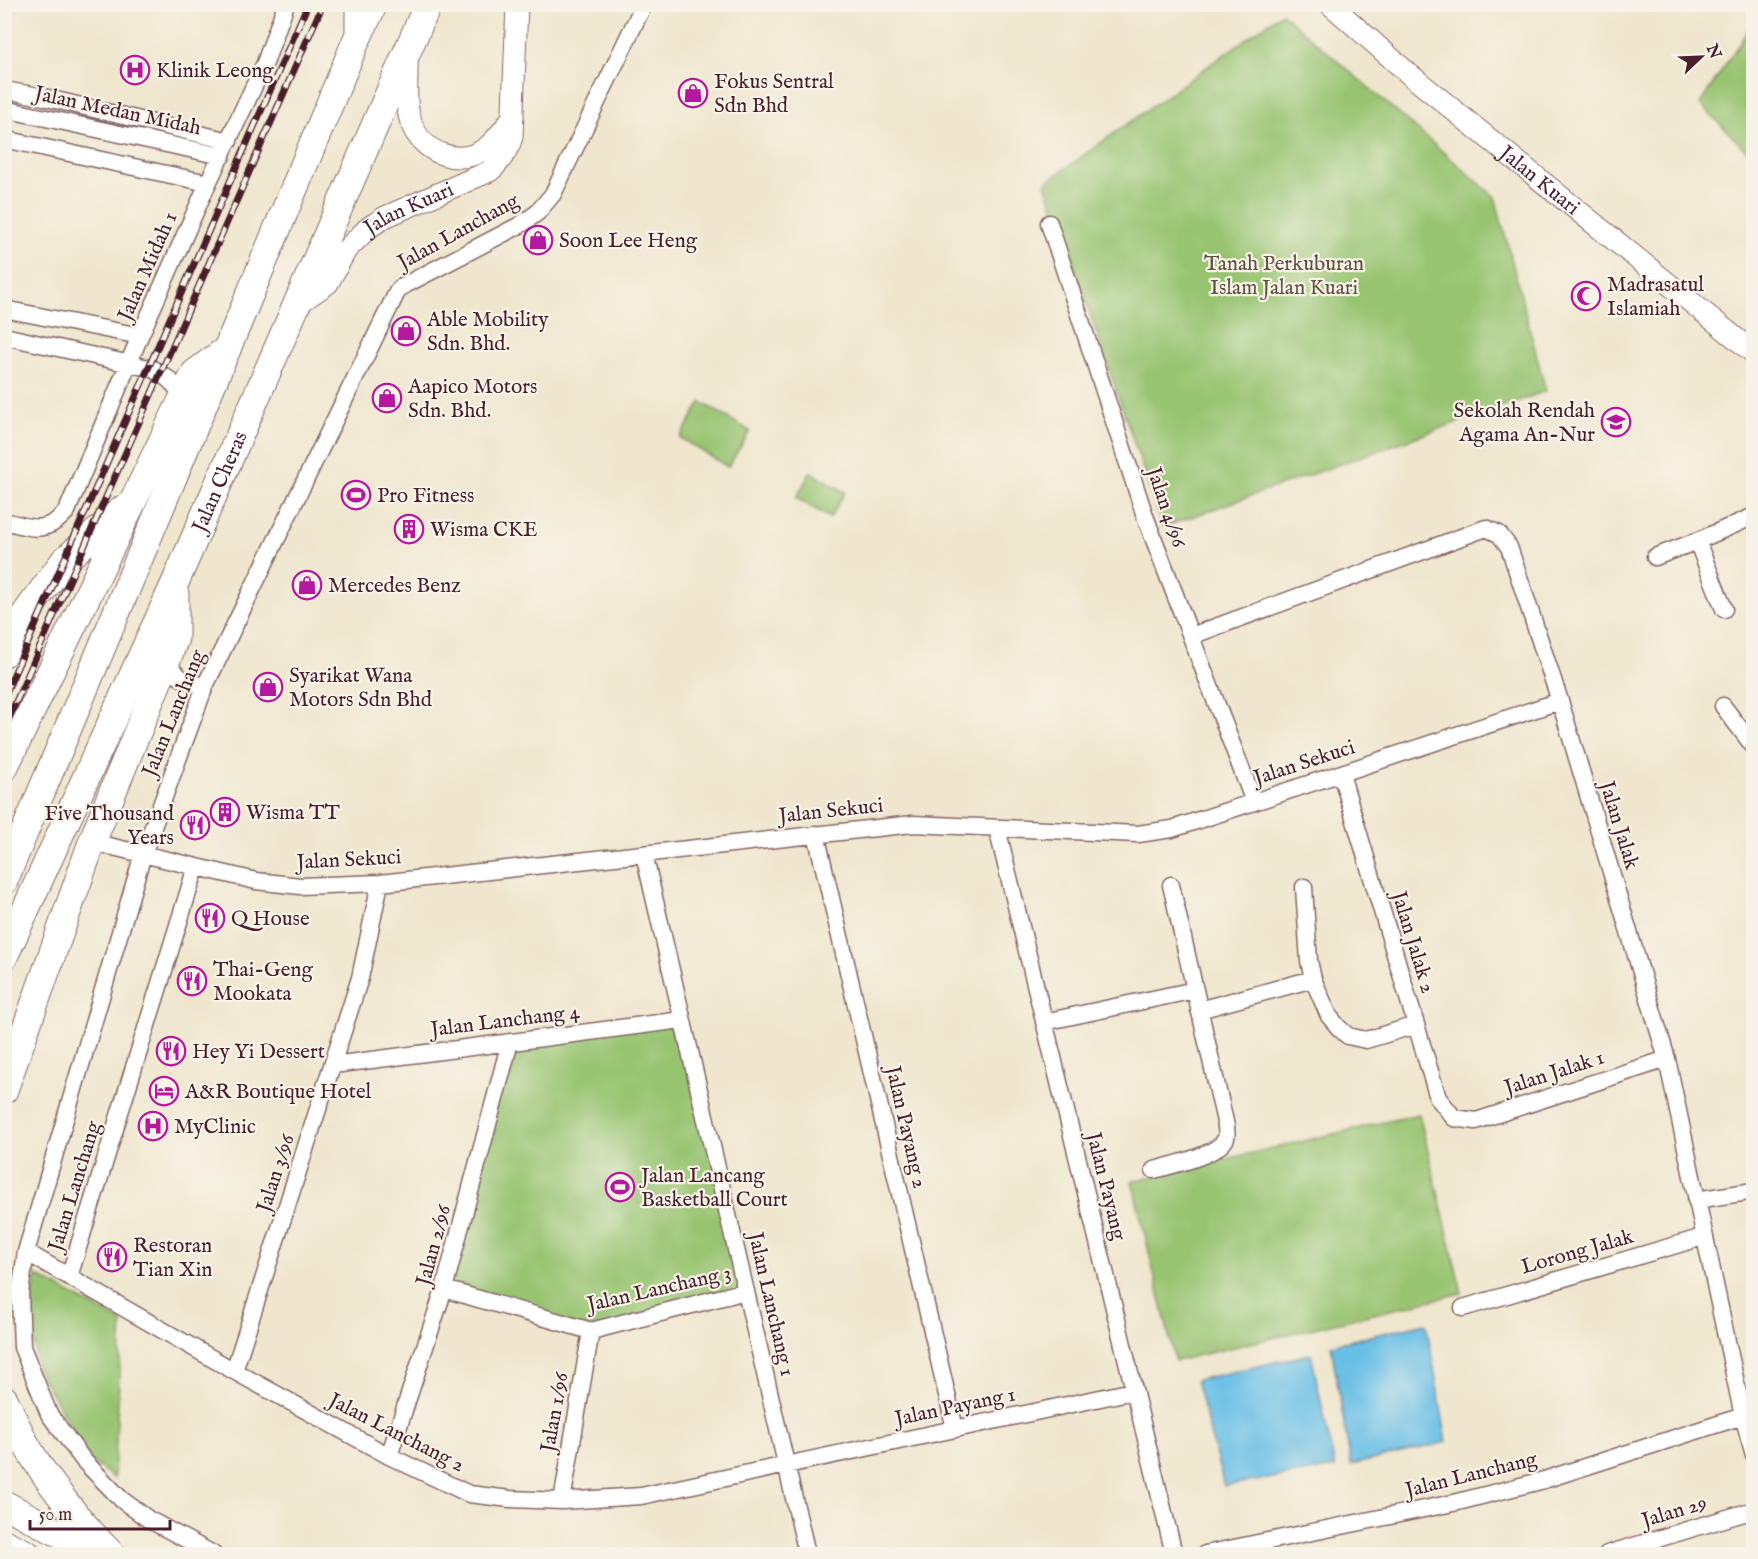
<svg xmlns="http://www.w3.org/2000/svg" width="1758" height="1559" font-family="'IM FELL English',serif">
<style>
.green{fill:#98c471;stroke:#71724e;stroke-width:1.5}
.water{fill:#69c0e6;stroke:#5a7088;stroke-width:1.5}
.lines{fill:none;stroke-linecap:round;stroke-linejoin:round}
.minor-casing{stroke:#846564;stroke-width:19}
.tertiary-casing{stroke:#846564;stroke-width:23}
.trunk-casing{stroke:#846564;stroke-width:29}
.minor{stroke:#fff;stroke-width:16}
.tertiary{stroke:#fff;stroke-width:21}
.trunk{stroke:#fff;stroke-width:27}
.rail-casing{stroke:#4a1f2b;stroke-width:7}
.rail{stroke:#f7f3e8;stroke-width:4.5;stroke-dasharray:14;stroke-linecap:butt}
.labels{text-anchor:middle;stroke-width:4.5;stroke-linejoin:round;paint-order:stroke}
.poi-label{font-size:21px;fill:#4a1f2b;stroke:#f7f3e8;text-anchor:start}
.street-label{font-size:21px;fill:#4a1f2b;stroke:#f7f3e8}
.park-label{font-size:21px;fill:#615140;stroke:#f7f3e8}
</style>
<rect width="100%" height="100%" fill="#f7f3e8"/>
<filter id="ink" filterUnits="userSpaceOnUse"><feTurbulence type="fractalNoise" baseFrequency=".0167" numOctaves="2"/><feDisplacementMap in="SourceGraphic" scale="12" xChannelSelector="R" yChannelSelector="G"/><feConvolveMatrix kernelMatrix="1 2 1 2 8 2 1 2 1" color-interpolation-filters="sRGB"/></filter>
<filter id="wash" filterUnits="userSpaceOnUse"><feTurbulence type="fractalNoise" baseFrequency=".008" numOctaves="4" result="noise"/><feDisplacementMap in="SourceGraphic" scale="24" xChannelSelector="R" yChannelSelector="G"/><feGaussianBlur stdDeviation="1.35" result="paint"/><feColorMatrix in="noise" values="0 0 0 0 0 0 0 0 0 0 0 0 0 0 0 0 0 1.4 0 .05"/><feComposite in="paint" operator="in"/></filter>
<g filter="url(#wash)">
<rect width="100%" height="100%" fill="#efe6cd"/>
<path class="green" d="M1282,13l213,184 51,194 -383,136 -118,-344z
M1753,22l1,124 -6,6 -48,-48z
M701,402l49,29 -22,36 -48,-29z
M811,472l34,20 -15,26 -34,-20z
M682,1020l64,271 -155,40 -147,-42 66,-247z
M1419,1114l43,179 -287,68 -43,-180z
M37,1276l85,46 -8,156 -23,-17 -54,-92 -7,-62z"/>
<path class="water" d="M1426,1323l21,119 -96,23 -20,-120z
M1311,1354l24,114 -111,18 -28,-106z"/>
</g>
<g filter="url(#ink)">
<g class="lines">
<g class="minor-casing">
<path id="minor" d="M4,90l35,6 190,45
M4,109l218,47
M4,139l204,44
M1049,223l96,293 109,286
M4,309l136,27
M4,336l149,33c14,8 23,15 30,29
M4,521c28,7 42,14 63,-10l73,-175 68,-153 57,-120 21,-59
M1697,541l27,68
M1655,557l42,-16 57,-25
M1191,636l295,-108 13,6 10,13 51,154 107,358 76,357 11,39
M167,660c8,18 19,22 38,26
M1723,706l31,41
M1341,774l97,324 16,20 22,3 191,-62
M997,828l177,726
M816,834l139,595
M92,842l164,39 44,5 80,-3 533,-59 225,10 34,-5 388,-128
M644,854l163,700
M1304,887l5,74 4,18 16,37 10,12 9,8 18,4 50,-15
M1199,1010l114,-31
M1044,1022l151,-32
M333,1065l349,-45
M1154,1170c18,-5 61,-14 71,-30 3,-4 1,-9 1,-14l-55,-241
M1696,1200l58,-9
M26,1252l208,119 155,85 80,38 41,5 52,2 79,-5 492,-105
M69,1277l127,-410
M444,1289l147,42 155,-40
M1463,1308l240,-71
M234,1371l126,-393 20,-95
M389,1456l55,-167 66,-247
M562,1501l29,-170
M213,1554l-65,-35 -26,-19 -38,-39 -35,-47 -27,-67 -2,-54 6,-41 117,-398 62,-168 192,-394 6,-6 117,-61 17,-12 16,-19 91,-190
M1205,1554l253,-52 86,-22 199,-64
M1607,1554l147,-44"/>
</g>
<g class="tertiary-casing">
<g id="tertiary">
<path d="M356,4v33"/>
<path id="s1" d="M1330,4l79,70 345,279"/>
<path d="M407,57c1,21 -3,45 4,65 10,31 48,46 75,26 11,-8 19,-21 27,-31"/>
<path id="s2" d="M296,305l32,-22 18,-33 22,-22 17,-11 105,-46c11,-10 18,-20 22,-34l5,-133"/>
</g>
</g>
<g class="trunk-casing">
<g id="trunk">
<path d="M4,653l22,-40 38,-52 59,-52"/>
<path d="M4,768l191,-395 32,-24"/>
<path d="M4,881l352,-840 18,-37"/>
<path id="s3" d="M4,957l171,-374 253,-579"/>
<path d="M4,1090l88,-248 75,-182 8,-22v-44"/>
<path d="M4,1399c7,14 13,28 20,42 23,41 54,79 87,113"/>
<path d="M4,1504l94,50"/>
<path d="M4,1543l23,11"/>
</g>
</g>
<use href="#minor" class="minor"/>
<use href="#tertiary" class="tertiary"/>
<use href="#trunk" class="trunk"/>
<g class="rail-casing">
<path id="rail" d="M4,697l304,-693
M4,729l319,-725"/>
</g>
<use href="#rail" class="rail"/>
</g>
</g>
<defs>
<g id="hospital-ring" transform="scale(1.5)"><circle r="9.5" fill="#f7f3e8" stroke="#b5179e" stroke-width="1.5"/><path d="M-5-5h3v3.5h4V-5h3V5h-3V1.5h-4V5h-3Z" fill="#b5179e"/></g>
<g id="shop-ring" transform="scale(1.5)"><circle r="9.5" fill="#f7f3e8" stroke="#b5179e" stroke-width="1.5"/><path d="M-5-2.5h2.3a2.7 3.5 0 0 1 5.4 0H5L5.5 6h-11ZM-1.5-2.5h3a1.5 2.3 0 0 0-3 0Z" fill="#b5179e"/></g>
<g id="mosque-ring" transform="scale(1.5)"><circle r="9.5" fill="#f7f3e8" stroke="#b5179e" stroke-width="1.5"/><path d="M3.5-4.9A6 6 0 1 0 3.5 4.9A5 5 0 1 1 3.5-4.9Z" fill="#b5179e"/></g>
<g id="school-ring" transform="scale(1.5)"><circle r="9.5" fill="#f7f3e8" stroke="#b5179e" stroke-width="1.5"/><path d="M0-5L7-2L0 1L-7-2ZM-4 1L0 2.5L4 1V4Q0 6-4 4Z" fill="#b5179e"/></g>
<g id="stadium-ring" transform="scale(1.5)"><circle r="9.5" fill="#f7f3e8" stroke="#b5179e" stroke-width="1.5"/><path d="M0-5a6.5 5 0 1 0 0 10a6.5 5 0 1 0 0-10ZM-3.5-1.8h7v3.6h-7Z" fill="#b5179e"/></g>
<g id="building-ring" transform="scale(1.5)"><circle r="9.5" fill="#f7f3e8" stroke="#b5179e" stroke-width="1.5"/><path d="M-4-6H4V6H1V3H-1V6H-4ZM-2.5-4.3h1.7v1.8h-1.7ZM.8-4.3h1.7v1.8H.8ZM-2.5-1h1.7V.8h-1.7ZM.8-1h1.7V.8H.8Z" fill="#b5179e"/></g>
<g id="restaurant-ring" transform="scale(1.5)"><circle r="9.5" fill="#f7f3e8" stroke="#b5179e" stroke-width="1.5"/><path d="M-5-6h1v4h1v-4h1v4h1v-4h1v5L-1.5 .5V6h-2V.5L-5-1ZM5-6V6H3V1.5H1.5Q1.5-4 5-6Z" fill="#b5179e"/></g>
<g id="hotel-ring" transform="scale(1.5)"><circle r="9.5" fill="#f7f3e8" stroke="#b5179e" stroke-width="1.5"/><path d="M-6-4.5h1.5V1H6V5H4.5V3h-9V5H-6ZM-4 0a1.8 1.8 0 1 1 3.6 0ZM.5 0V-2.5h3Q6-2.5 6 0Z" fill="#b5179e"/></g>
</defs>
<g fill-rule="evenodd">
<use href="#hospital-ring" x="135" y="70"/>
<use href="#shop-ring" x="693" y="93"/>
<use href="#shop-ring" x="538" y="240"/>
<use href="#mosque-ring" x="1586" y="296"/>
<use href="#shop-ring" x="406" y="331"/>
<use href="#shop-ring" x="387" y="398"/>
<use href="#school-ring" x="1616" y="422"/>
<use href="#stadium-ring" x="356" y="495"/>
<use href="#building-ring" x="409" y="529"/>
<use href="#shop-ring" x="307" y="585"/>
<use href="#shop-ring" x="268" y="687"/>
<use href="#building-ring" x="225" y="812"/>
<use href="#restaurant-ring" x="195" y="825"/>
<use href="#restaurant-ring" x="210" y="918"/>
<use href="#restaurant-ring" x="192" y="981"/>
<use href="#restaurant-ring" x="171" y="1051"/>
<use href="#hotel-ring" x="164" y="1091"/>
<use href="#hospital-ring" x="153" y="1126"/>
<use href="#stadium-ring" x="620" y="1187"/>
<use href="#restaurant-ring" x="112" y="1257"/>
</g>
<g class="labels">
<g class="poi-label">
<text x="156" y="77">Klinik Leong</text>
<text x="714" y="88">Fokus Sentral<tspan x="714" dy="24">Sdn Bhd</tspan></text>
<text x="559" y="247">Soon Lee Heng</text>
<text x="1607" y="291">Madrasatul<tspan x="1607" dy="24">Islamiah</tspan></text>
<text x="427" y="326">Able Mobility<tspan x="427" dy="24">Sdn. Bhd.</tspan></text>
<text x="408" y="393">Aapico Motors<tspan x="408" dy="24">Sdn. Bhd.</tspan></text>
<text x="1595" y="417" text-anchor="end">Sekolah Rendah<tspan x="1595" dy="24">Agama An-Nur</tspan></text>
<text x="377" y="502">Pro Fitness</text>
<text x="430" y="536">Wisma CKE</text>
<text x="328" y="592">Mercedes Benz</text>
<text x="289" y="682">Syarikat Wana<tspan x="289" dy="24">Motors Sdn Bhd</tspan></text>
<text x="246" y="819">Wisma TT</text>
<text x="174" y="820" text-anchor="end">Five Thousand<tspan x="174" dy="24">Years</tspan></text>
<text x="231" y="925">Q House</text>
<text x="213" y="976">Thai-Geng<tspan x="213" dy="24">Mookata</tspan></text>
<text x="192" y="1058">Hey Yi Dessert</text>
<text x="185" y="1098">A&amp;R Boutique Hotel</text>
<text x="174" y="1133">MyClinic</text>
<text x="641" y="1182">Jalan Lancang<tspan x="641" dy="24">Basketball Court</tspan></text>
<text x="133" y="1252">Restoran<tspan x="133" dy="24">Tian Xin</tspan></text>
</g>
<g class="street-label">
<text transform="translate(118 110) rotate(12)" y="7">Jalan Medan Midah</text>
<text dy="7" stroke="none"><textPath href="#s1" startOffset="274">Jalan Kuari</textPath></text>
<text dy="7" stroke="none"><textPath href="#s2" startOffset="153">Jalan Kuari</textPath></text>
<text transform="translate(458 231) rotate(-29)" y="7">Jalan Lanchang</text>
<text transform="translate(147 266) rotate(-66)" y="7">Jalan Midah 1</text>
<text dy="7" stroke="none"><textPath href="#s3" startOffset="522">Jalan Cheras</textPath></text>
<text transform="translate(1167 507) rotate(71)" y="7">Jalan 4/96</text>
<text transform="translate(173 713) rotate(-68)" y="7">Jalan Lanchang</text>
<text transform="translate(1304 762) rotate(-18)" y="7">Jalan Sekuci</text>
<text transform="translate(831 810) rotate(-6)" y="7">Jalan Sekuci</text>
<text transform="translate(1620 825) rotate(73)" y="7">Jalan Jalak</text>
<text transform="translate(349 859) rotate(-3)" y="7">Jalan Sekuci</text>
<text transform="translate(1414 942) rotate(73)" y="7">Jalan Jalak 2</text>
<text transform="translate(505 1020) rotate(-7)" y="7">Jalan Lanchang 4</text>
<text transform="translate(1554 1072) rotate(-18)" y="7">Jalan Jalak 1</text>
<text transform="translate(907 1127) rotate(77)" y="7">Jalan Payang 2</text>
<text transform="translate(275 1173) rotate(-72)" y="7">Jalan 3/96</text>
<text transform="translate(74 1186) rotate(-73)" y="7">Jalan Lanchang</text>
<text transform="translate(1107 1186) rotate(76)" y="7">Jalan Payang</text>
<text transform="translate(433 1245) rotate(-75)" y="7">Jalan 2/96</text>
<text transform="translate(1577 1251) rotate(-16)" y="7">Lorong Jalak</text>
<text transform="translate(659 1288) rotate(-13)" y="7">Jalan Lanchang 3</text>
<text transform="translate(772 1304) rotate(77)" y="7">Jalan Lanchang 1</text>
<text transform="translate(955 1406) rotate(-12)" y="7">Jalan Payang 1</text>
<text transform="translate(554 1412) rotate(-80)" y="7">Jalan 1/96</text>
<text transform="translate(397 1432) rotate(27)" y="7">Jalan Lanchang 2</text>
<text transform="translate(1471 1474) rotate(-14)" y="7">Jalan Lanchang</text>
<text transform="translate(1674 1511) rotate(-17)" y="7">Jalan 29</text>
</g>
<g class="park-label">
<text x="1284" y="270">Tanah Perkuburan<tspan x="1284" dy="24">Islam Jalan Kuari</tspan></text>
</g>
</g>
<rect width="1758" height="1559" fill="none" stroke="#f7f3e8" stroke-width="24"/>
<g transform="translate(1701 57) rotate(67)" stroke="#f7f3e8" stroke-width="4.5" paint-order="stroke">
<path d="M0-4.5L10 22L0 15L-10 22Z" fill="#4a1f2b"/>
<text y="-9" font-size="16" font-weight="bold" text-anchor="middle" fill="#4a1f2b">N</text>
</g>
<path d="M30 1520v9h140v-9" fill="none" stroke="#4a1f2b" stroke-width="3"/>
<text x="39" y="1520" font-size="18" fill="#4a1f2b" stroke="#f7f3e8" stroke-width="4.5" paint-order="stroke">50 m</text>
</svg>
